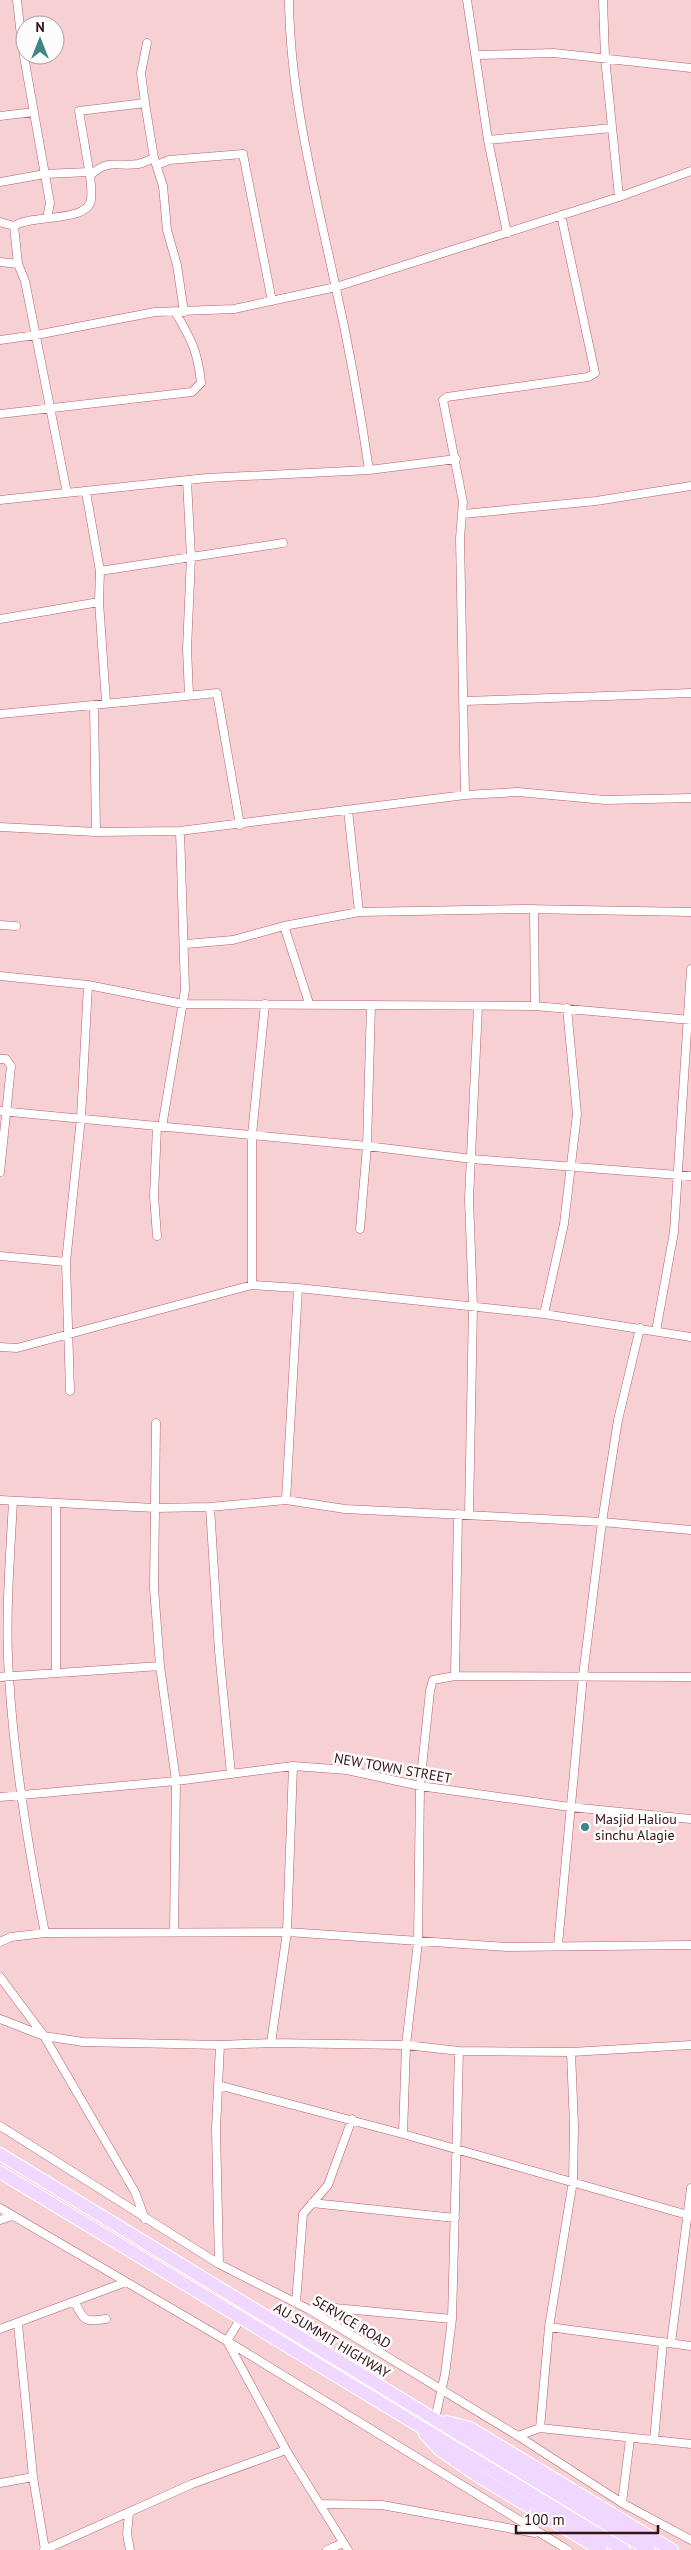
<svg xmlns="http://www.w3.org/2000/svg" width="691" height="2550" font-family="'PT Sans',sans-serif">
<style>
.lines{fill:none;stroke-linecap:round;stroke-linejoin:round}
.minor-casing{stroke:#b5606c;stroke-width:9}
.primary-casing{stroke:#fff;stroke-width:14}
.minor{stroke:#fff;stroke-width:8}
.primary{stroke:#efd7ff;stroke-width:12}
.poi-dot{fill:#3e8683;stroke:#fcfcfc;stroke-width:2}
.labels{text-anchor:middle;stroke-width:5;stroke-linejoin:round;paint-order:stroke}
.street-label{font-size:14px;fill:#331117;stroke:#fcfcfc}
.poi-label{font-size:14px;fill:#331117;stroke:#fcfcfc;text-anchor:start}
</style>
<rect width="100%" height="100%" fill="#f6d0d3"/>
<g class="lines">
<g class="minor-casing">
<path id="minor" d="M17,0l5,45 28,158 -3,15
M289,0c1,96 26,191 46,284 14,62 25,124 34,186
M467,0l21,140 19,93
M603,0l2,57 14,140
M147,43l-6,30 4,30 9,55 9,28 4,44 10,35 7,47
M477,55l77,-2 137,15
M0,116l34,-4
M488,140l124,-12
M157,165l12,-5 74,-6 29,147
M90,176l-11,-65 66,-8
M0,182l45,-8 44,-2
M0,222l14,4
M14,226l4,38 7,17 42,212
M14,226c17,-12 73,-3 77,-26 1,-7 0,-16 -1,-24 18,-18 27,-9 48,-12 5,-1 11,-4 16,-6
M0,262l18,2
M0,340l36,-5 119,-23 79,-3 102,-22 283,-90 72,-26
M0,414l192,-22 9,-9c-3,-31 -10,-45 -26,-71
M187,481l4,76 -4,92 2,46
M86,492l14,79 -1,31 7,100
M0,500l207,-22 162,-8 87,-11
M463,514l133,-13 95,-15
M100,571l183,-28
M0,619l99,-17
M464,701l227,-8
M94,705l2,127
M0,714l217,-21 23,132
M465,795l-5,-257 3,-36 -20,-102 4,-3 141,-20 7,-4 -34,-158
M348,810l11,102
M0,827l96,5 84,-1 285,-36 53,-3 87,8 86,-2
M534,909l1,97
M0,925l16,1
M284,926l25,77
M186,944l47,-4 51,-14 75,-14 166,-3 166,3
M0,976l88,9 95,19 352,2 156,14
M0,1059h6l5,7 -11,106
M0,1111l367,35 105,13 219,17
M157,1127l-3,69 3,40
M162,1127l23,-137 -5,-159
M360,1229l7,-83 4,-141
M0,1256l66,6
M252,1285v-150l13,-131
M544,1314l20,-90 13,-110 -10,-106
M656,1331l18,-99 17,-263
M0,1347l17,1 235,-63 46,3 246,26 147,23
M70,1391l-4,-129 15,-144 7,-133
M156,1423l-2,165 6,78 16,115 -2,151
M0,1500l155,8 55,-1 76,-7 59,9 257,13 89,8
M286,1500l12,-212
M13,1501c-3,59 -8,117 -4,175 5,87 19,171 36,257
M210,1507l9,144 12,123
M469,1514l4,-208 -4,-107 9,-193
M56,1672v-167
M455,1676l3,-162
M0,1677l160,-11
M691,1677l-236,-1 -22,4 -3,11 -10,95 -2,156 -12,103 -3,89 288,82
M0,1797l176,-16 117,-15 54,4 73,16 150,21 121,12
M0,1942l11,-5 34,-4 242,-1 220,15 184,-2
M558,1945l25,-269 19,-154 16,-102 22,-92
M0,1977l44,59 91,156 10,27
M0,2019l44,17 39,6 137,3 51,-2 135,2 53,6 112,1 120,-7
M271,2043l16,-111 6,-166
M218,2085l185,49
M0,2126l219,138 91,46 208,126 104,67 69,37
M312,2203l143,15
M0,2208l227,133 341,209
M0,2220l12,-4
M219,2264l-3,-135 4,-84
M75,2302c9,20 10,20 31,17
M296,2303l7,-89 25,-29 24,-66
M310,2310l14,-3 128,12
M241,2318l-14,23 59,109 62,100
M18,2324l15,153 12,73
M549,2327l142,19
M0,2329l126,-47
M671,2343l20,-155
M435,2419l10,-45 7,-55 7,-268
M540,2428l9,-101 24,-146 1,-55 -3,-74
M518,2436l22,-8 151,16
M654,2440l9,-98
M0,2483l33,-6
M622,2503l8,-64
M320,2504l62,1 153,28
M129,2513l-2,21 3,16
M44,2550l148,-66 94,-34
M327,2550l16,-7"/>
</g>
<g class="primary-casing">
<path id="primary" d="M0,2154l649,396
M0,2172l624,378
M447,2422l23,6 202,122
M425,2434l15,16 38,26 123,74"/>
</g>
<use href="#minor" class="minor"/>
<use href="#primary" class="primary"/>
</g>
<circle class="poi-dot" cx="585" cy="1827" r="5"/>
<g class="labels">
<g class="street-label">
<text transform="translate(393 1768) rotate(10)" y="5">NEW TOWN STREET</text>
<text transform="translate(352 2322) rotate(31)" y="5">SERVICE ROAD</text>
<text transform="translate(332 2340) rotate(31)" y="5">AU SUMMIT HIGHWAY</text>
</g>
<g class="poi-label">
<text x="595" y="1824">Masjid Haliou<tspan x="595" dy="16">sinchu Alagie</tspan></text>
</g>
</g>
<g transform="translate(40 40)"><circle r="24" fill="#fcfcfc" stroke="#ac9ea0"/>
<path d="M0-4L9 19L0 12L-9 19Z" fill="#3e8683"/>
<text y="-8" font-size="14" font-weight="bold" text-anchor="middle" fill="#331117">N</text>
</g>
<path d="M516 2525v8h142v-8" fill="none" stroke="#331117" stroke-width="2.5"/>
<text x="524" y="2525" font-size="15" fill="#331117" stroke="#fcfcfc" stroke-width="4" paint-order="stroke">100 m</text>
</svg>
